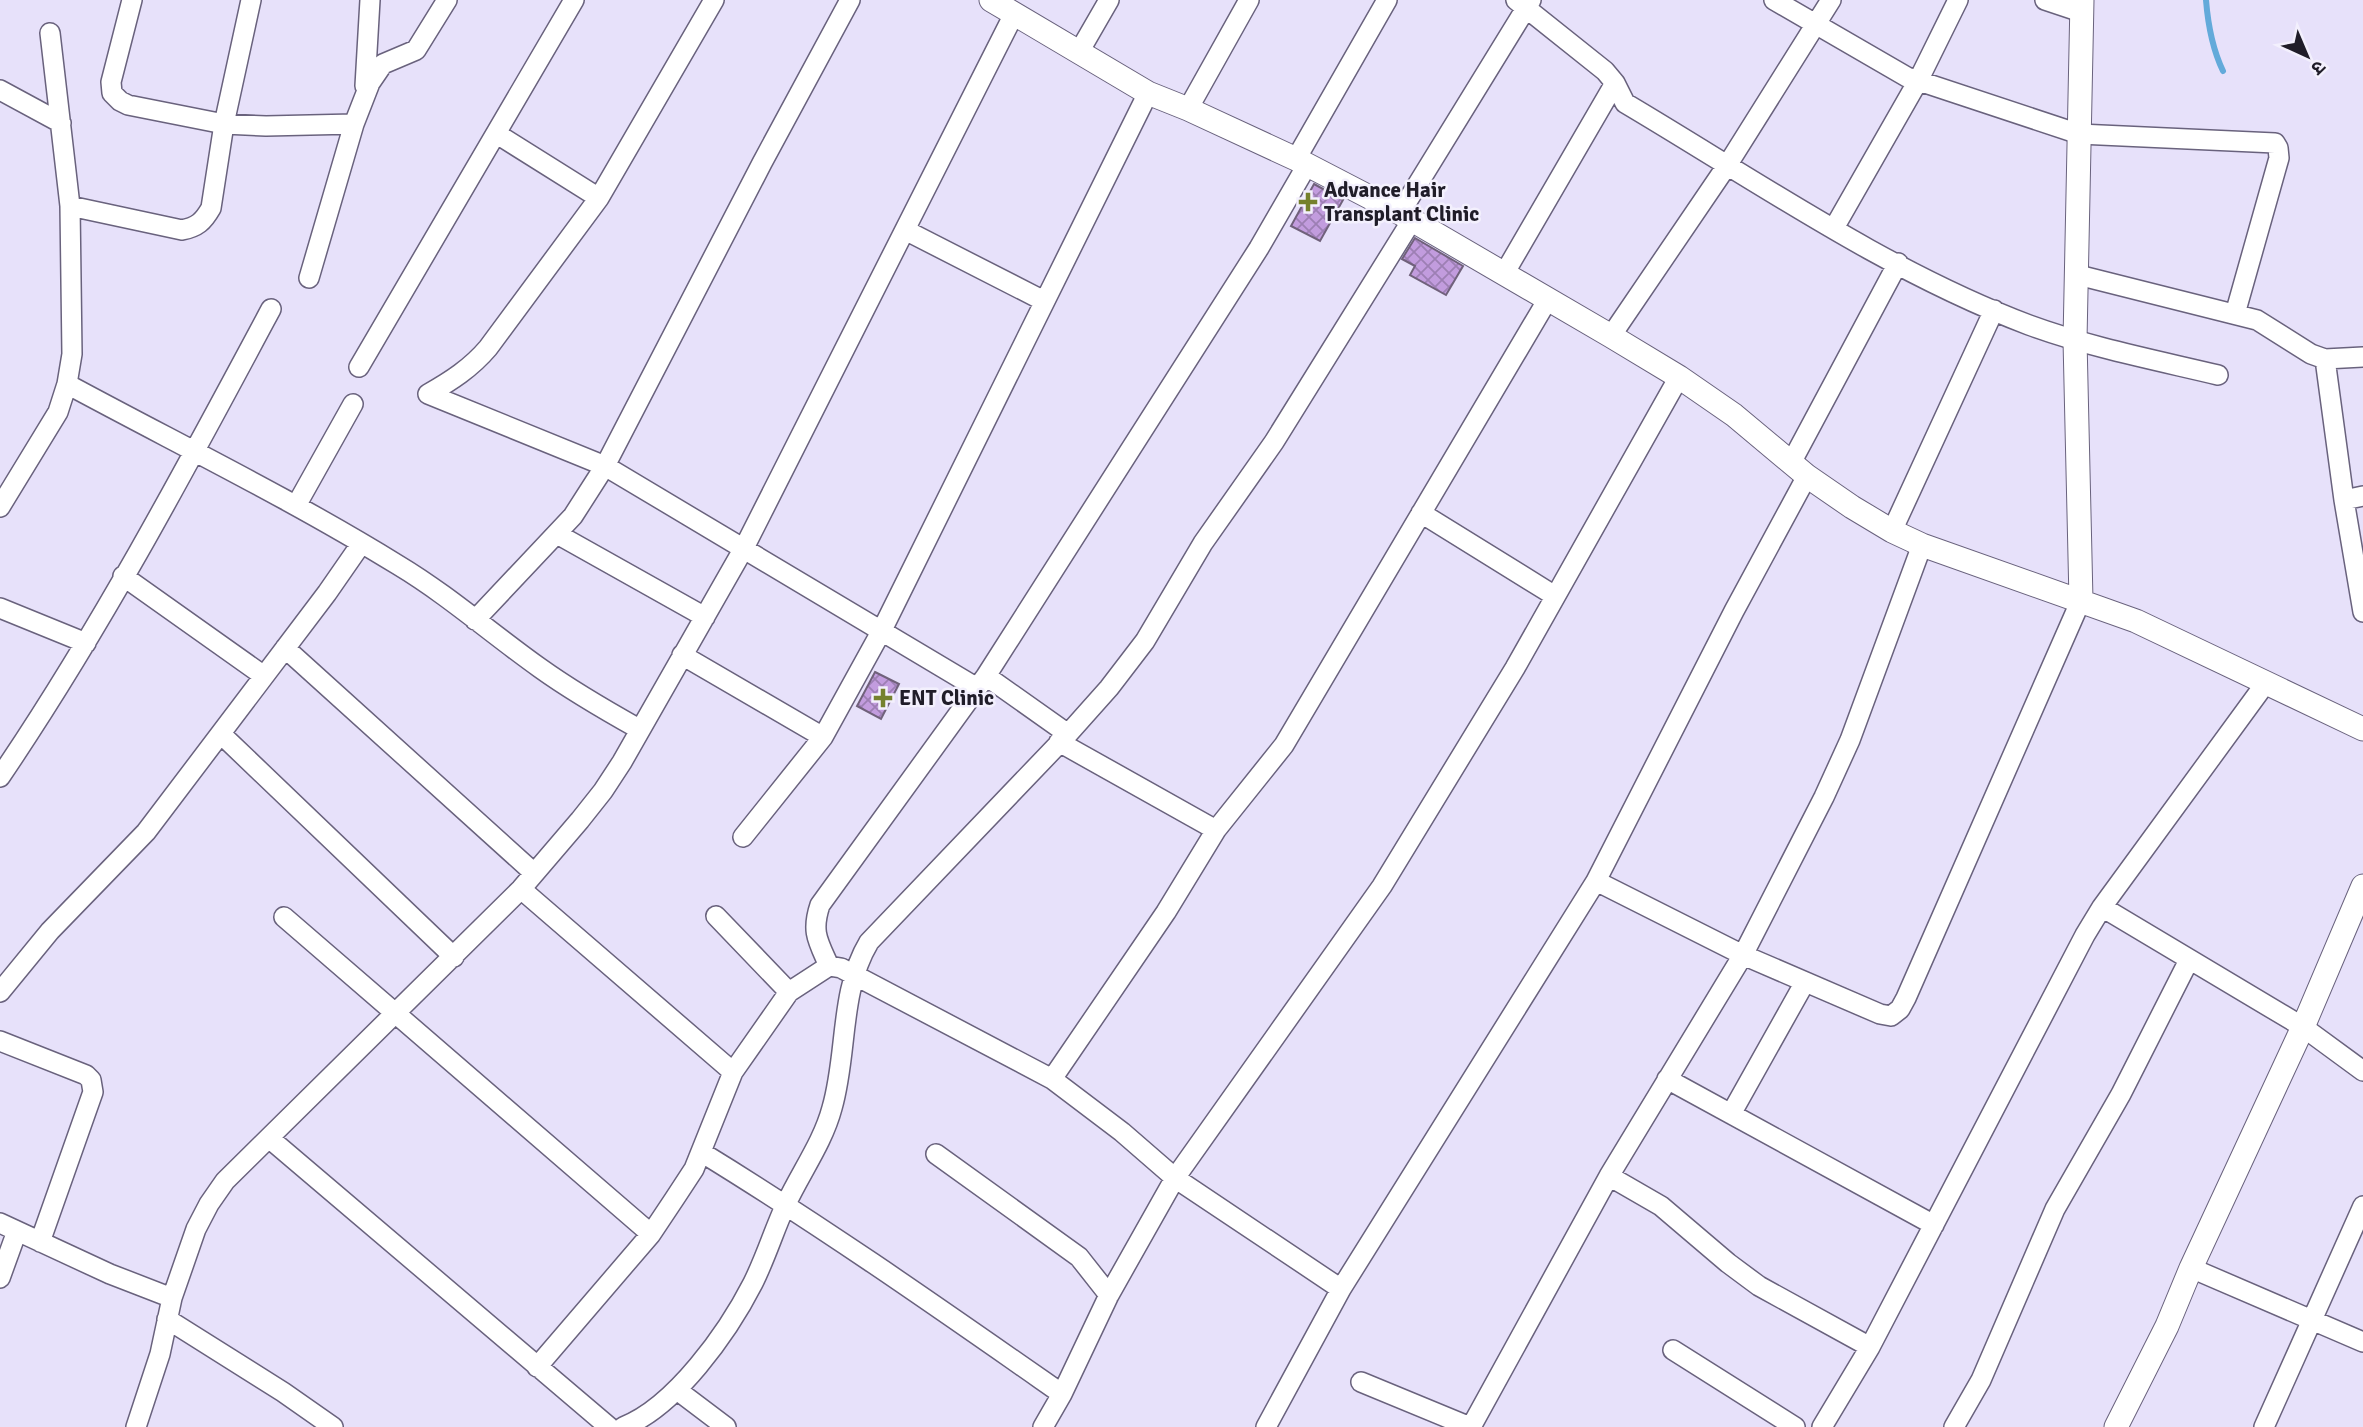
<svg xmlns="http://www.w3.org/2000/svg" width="2363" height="1427" font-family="Signika,'Noto Sans Devanagari',sans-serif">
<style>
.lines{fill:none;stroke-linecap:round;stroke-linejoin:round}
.stream{stroke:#63aada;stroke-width:6}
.building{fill:url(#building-cross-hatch);stroke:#70617b;stroke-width:2}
.minor-casing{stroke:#69627d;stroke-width:22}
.tertiary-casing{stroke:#69627d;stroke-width:25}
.minor{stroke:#fff;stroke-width:19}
.tertiary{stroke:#fff;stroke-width:23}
.poi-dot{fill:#75812d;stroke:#f3f0fd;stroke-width:2.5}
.labels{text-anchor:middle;stroke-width:5;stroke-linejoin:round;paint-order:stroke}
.poi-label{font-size:21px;font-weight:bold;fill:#201d29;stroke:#f3f0fd;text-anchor:start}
</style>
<defs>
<pattern id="building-cross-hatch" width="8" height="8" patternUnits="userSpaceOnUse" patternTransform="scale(1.75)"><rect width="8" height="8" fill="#c29cde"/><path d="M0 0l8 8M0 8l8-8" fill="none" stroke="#9d7fb4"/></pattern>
</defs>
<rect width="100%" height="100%" fill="#e7e1fa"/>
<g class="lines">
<path class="stream" d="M2206,0c2,25 6,48 17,71"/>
</g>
<path class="building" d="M1314,184l29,16 -23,41 -29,-15z
M1415,238l48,28 -17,29 -36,-20 5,-9 -13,-7z
M875,672l24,12 -18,35 -24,-13z"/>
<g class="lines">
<g class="minor-casing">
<path id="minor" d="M132,0l-21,82 1,11 8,8 8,4 96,19 42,2 88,-2
M714,0l-115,198 -111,150c-17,20 -37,33 -60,46l177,72 372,222
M1516,0l89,71 10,12 10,20c130,77 261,168 404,222 60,22 126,35 189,50
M1774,0l133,77 172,57 196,9 3,5 1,10 -44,156
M2045,0l36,12
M1079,52l30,-52
M365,86l5,-86
M0,90l61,33
M1188,109l61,-109
M497,134l102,64
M1296,159l91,-159
M70,206l112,24c15,-3 21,-8 29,-22l13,-84 27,-124
M1400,213l131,-213
M1834,228l84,-147 40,-81
M905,230l139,71
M1504,274l111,-191
M2078,275l179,45 54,34 14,5 38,-2
M309,278l45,-154 16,-41 13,-19 33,-14 31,-50
M1611,336l117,-172 103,-164
M2325,359l19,141 19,112
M359,367l215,-367
M67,384c111,60 224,115 331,181 50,30 94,69 142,103 32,23 65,42 99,61
M1791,463l107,-200
M2344,500l19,-4
M297,504l56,-100
M0,507l58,-95 9,-28 5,-30 -2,-148 -20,-173
M1421,513l134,83
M1892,531l102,-221
M557,534l148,83
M123,576l141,100
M0,608l86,35
M475,620l98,-104 32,-50 157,-303 88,-163
M285,648l249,225
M682,655l141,82
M986,676l82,58
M221,734l233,223
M1059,742l157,88
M0,777c101,-149 186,-309 271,-468
M743,837l80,-100 59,-107 266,-537
M1596,881l147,74 137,59 11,2 9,-7 6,-11 175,-398
M521,889l212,183
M2102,907l201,120 60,44
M716,916l73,76
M284,917l367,317
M829,966c-11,-25 -18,-34 -9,-61l166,-229 273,-428 48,-83
M0,992l50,-61 96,-99 181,-239 34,-49
M0,1041l86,34 5,5 2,12 -53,150
M1052,1079l114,-167 50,-82 68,-85 264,-446
M1667,1079l267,146
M1731,1114l74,-132
M269,1138l340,289
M701,1152c124,76 242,159 361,242
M936,1154l143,103 30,38
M1609,1176l52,30 67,57 31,23 111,61
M0,1223l110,51 62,24
M2191,1268l172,74
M0,1278l17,-47
M167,1319l116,73 50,35
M1673,1350l122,77
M537,1367l114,-133 24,-36 19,-29 39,-97 56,-80 40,-26 12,2 211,111 70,53 53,46 166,111
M1361,1382l109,45
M677,1390l49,37
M136,1427l24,-73 12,-56 24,-69 13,-25 16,-23 296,-292 59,-69 23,-29 19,-29 122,-214 270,-534
M623,1427c52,-20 105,-95 130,-144 13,-26 21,-53 33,-79 15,-32 37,-62 46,-96 16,-55 7,-116 37,-166l199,-208 41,-46 36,-47 58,-98 71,-101 138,-222
M1043,1427l19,-33 47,-99 66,-117 207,-292 133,-218 164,-291
M1266,1427l75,-138 255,-408 138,-270 73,-135
M1471,1427l138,-251 134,-221 81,-158 26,-57 72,-195
M1822,1427l48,-80 215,-412 17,-28 163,-223
M1954,1427l27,-47 74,-171 66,-115 68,-134
M2264,1427l99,-221"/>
</g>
<g class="tertiary-casing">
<path id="tertiary" d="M991,0l157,93 40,16 108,50 104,54 211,123 68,41 55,38 73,61 45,31 40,24 30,14 214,76 227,108
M2081,600l-6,-260 7,-340
M2116,1427l51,-101 24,-58 112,-241 60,-141"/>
</g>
<use href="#minor" class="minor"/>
<use href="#tertiary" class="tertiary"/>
</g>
<g class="poi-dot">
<path d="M1304.5 191.5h7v7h7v7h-7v7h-7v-7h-7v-7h7z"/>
<path d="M879.5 687.5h7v7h7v7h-7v7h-7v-7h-7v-7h7z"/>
</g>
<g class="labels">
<g class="poi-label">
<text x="1324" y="197">Advance Hair<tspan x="1324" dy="24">Transplant Clinic</tspan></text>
<text x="899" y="705">ENT Clinic</text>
</g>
</g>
<g transform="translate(2307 56) rotate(136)" stroke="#f3f0fd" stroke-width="5" paint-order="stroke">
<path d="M0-5L12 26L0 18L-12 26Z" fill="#201d29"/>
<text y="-10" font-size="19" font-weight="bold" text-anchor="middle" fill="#201d29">उ</text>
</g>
</svg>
